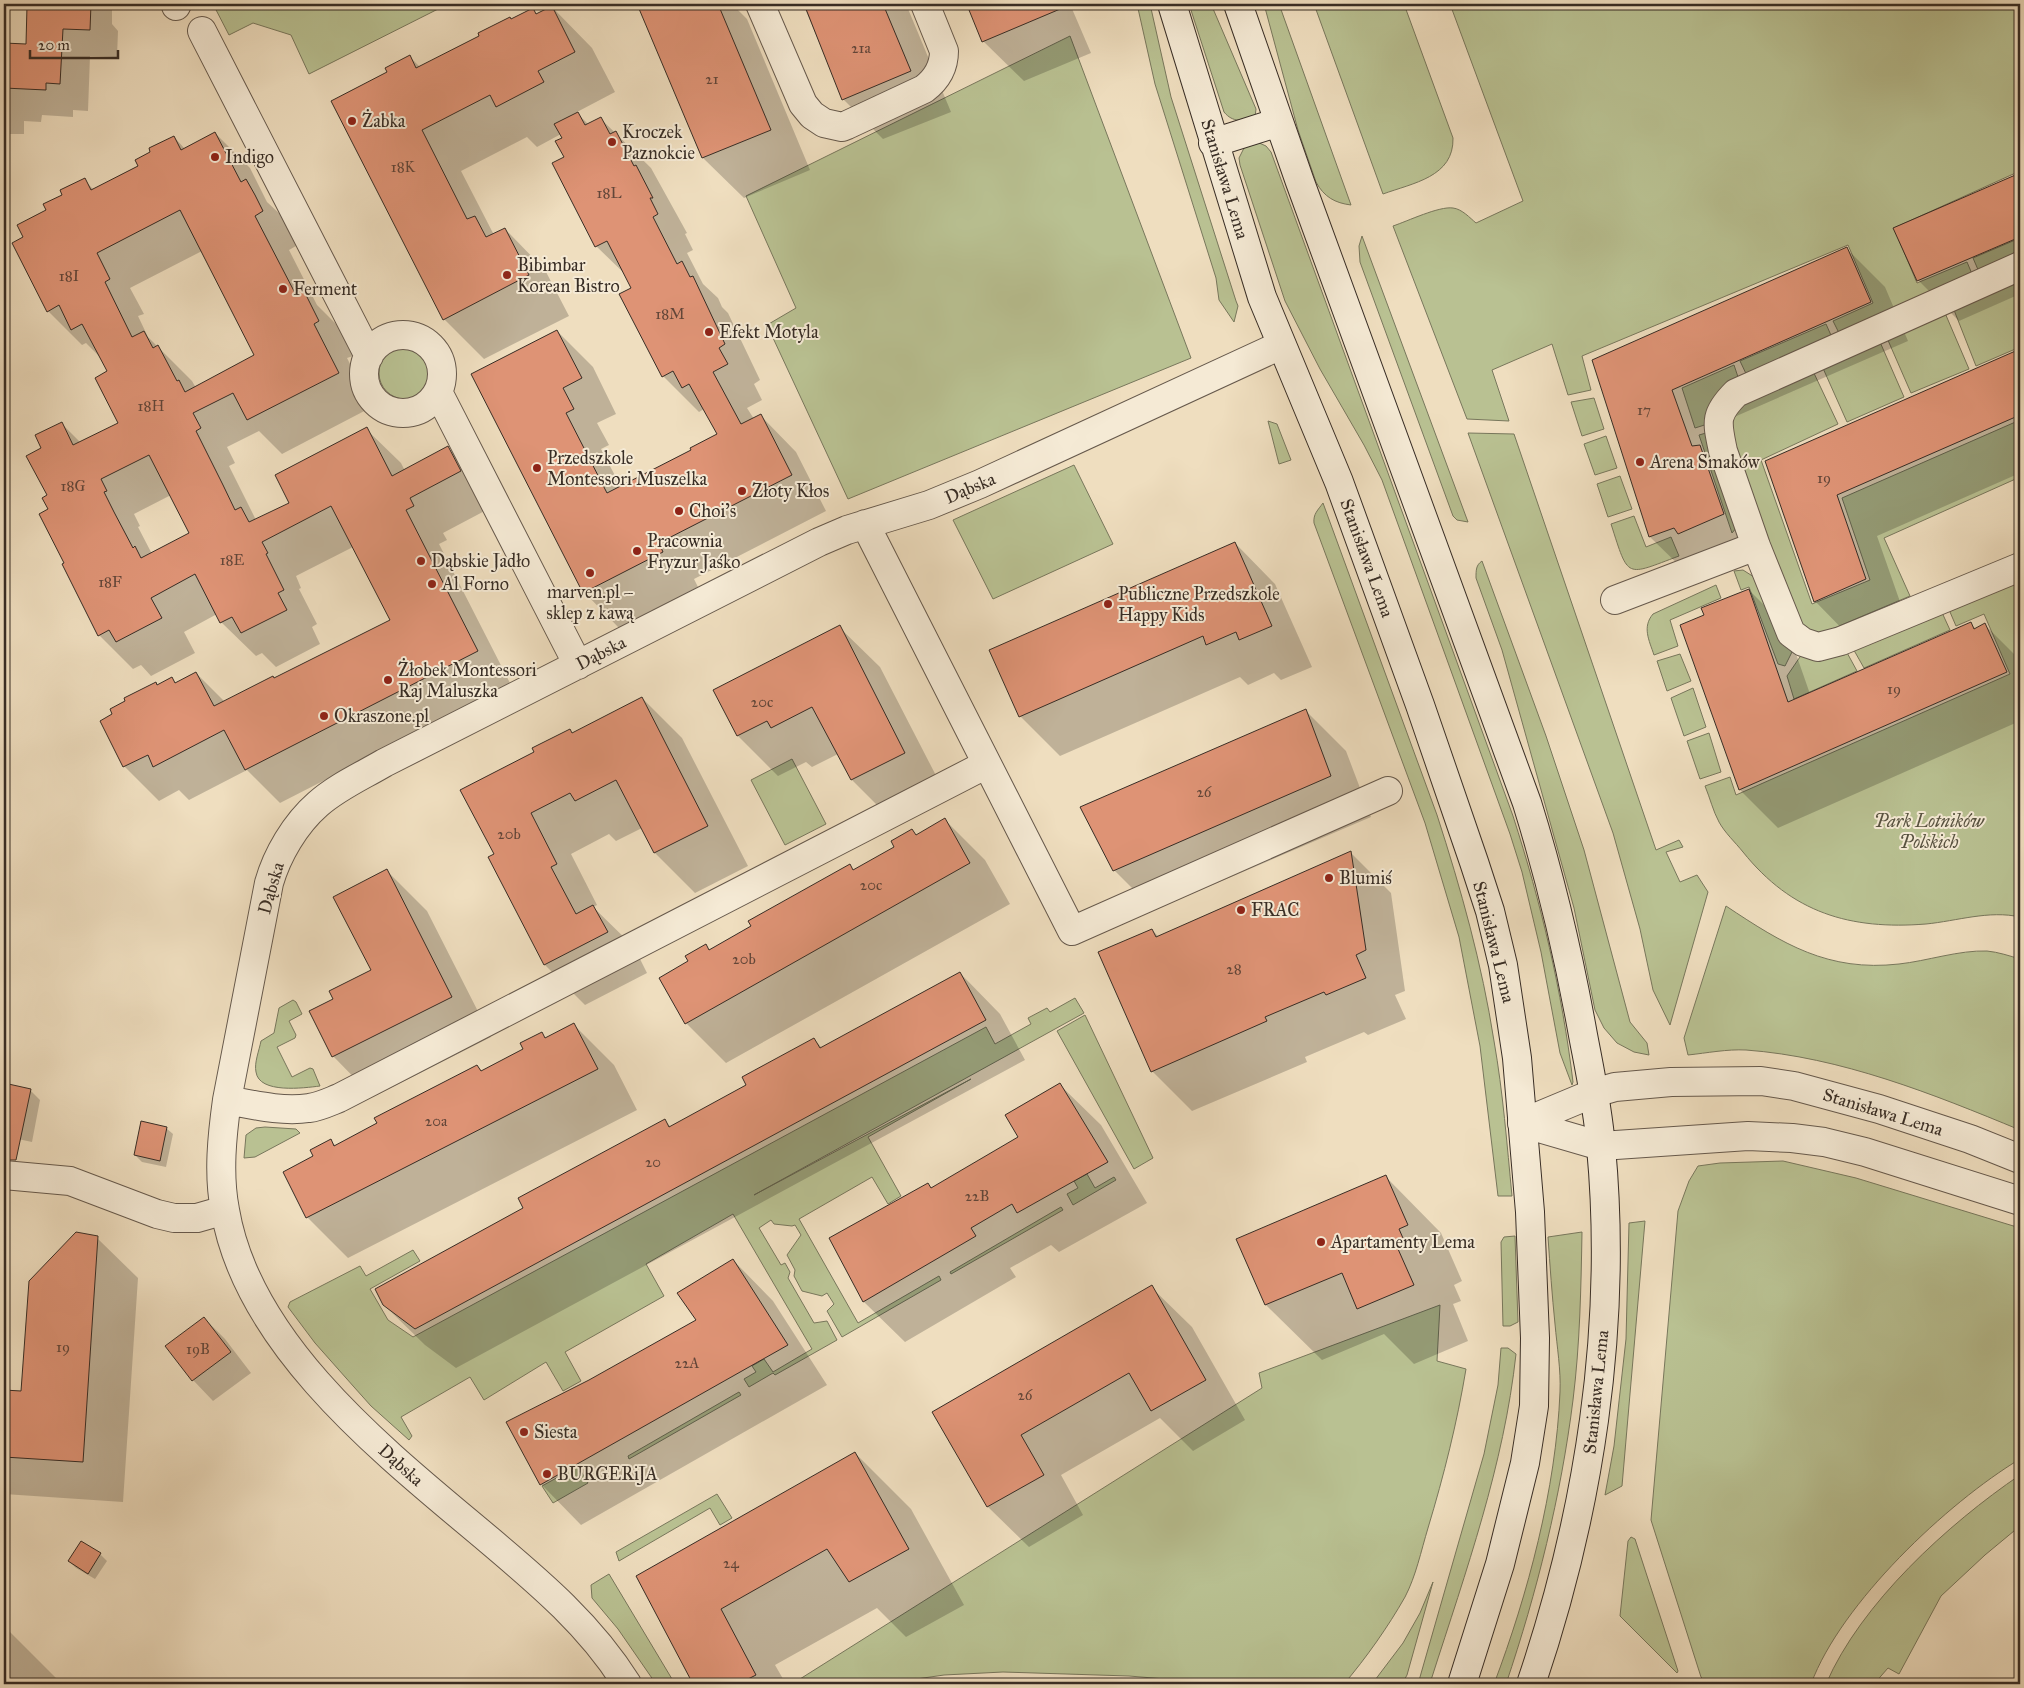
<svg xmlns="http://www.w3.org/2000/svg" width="2024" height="1688" font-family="'IM FELL Great Primer',serif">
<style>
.green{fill:#b9c192;stroke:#78775c}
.shadow{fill:#0003;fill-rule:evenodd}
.building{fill:#de9375;stroke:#382d25;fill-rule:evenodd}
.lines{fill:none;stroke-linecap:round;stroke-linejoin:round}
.street-casing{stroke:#66594c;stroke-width:30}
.secondary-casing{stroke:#382d25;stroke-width:30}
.street{stroke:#f5ead5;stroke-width:28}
.secondary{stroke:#f5ead5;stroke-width:28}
.poi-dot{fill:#8f2418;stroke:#f5ead5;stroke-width:2}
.labels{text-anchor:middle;stroke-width:4;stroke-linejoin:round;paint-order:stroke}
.number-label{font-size:15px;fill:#624639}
.poi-label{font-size:18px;fill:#382d25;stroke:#f5ead5;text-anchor:start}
.street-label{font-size:18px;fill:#382d25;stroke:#f5ead5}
.park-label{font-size:18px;font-style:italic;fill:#585240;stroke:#f5ead5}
</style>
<rect width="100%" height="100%" fill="#efdebf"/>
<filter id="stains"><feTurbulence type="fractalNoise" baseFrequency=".004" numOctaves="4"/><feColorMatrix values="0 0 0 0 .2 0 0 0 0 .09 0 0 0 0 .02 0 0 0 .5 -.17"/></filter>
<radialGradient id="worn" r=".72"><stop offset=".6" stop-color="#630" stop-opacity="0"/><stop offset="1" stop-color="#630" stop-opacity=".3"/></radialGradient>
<path class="green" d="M213,4h235l-139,70 -18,-39 -38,-12 -24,12z
M1137,4h13l21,93 65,204 2,5 -4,16 -15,-22 -3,-22 -61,-194z
M1189,4h22l45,105 -1,8c-12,4 -22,6 -31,-5z
M1264,4h15l72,201c-16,-2 -27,-8 -35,-23l-18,-52z
M1314,4h90l49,134c1,39 -40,45 -70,56z
M1450,4h570v167l-126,57 23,55 50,-21 8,19 -133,58 -9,-18 40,-18 -25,-58 -266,111 9,34 -23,5 -16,-51 -60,26 17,51 -42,-2 -74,-193c15,-5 46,-20 60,-18 9,1 17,10 23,15l47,-22z
M1070,36l121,322 -343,141 -81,-174 29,-17 -50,-112z
M1257,142l9,4 5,6 242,664c28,87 49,175 60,266l-1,3 -12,-32 -19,-101 -19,-80 -12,-38 -128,-354 -18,-35 -44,-76 -35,-68 -45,-136 -1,-7 5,-10z
M1362,236l106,286 -11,-2 -4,-4 -93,-254 -1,-16z
M2020,238v24l-38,17 -9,-21z
M2020,281v66l-44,19 -22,-56z
M1945,313l24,56 -58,24 -24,-55z
M1826,324l8,18 -85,38 -9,-19z
M1880,342l24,55 -57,25 -25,-56z
M379 373a26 26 0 1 1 52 0a26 26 0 1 1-52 0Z
M1734,365l6,18 -26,39 -19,6 -13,-40z
M1812,369l26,55 -77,36 51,144 58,-24 -28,-82 178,-78v57l-136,61 26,58 -90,38 -14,-3 -9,-9 -71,-197 6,-15z
M1594,398l10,31 -22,7 -11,-34z
M1268,421l9,3 14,36 -12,4z
M1713,431l24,96 -5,6 -33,-98z
M1468,433l46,1 142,416 23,-10 4,7 -17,5 14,30 17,-7 11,17 -38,133 -17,-35 -13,-61 -27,-96z
M1606,436l11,32 -22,7 -11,-31z
M1074,465l39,79 -120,55 -40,-79z
M1620,476l12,33 -24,8 -11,-33z
M1323,503l114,312c24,74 45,149 57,226 9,51 13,104 18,155h-14l-18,-150 -21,-109 -34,-114 -111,-300c-1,-9 4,-13 9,-20z
M1634,516l12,31 25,-10 8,19c-54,20 -50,24 -68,-32z
M1482,561l64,175 38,114 46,172 17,21 2,12 -15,-3 -17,-9 -13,-15 -9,-18 -21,-102 -72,-258 -26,-72c0,-8 0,-13 6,-17z
M1743,570l11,7 39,73 -8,16 -7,-2 -29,-77 -8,3 -7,-19z
M2020,572v345c-31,-7 -63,4 -94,7 -76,6 -134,-11 -183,-72 -8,-10 -18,-19 -24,-30 -6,-11 -9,-24 -14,-36l25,-9 6,18 274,-121 -26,-60 -28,12 -9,-21z
M1716,585l5,13 -51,22 8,26 -24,9c-5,-15 -12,-28 -1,-41z
M1939,606l11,24 -86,38 -13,-23z
M1845,649l12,22 -63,28 -7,-23 15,-22z
M1680,654l11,27 -24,10 -10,-30z
M1693,688l13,39 -22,9 -13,-38z
M1709,733l12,39 -21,7 -13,-38z
M792,759l34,65 -41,21 -34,-65z
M1726,906c57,38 102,66 173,58 28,-3 60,-14 88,-13 11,1 23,5 33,8v171c-87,-36 -179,-73 -274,-80 -19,-1 -39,3 -58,5l-4,-17z
M1075,998l9,15 -330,182 217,-116 -103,58 33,59 -13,8 -16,-27 -73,42 59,104 81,-47 2,4 -99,57 -15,-26 7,-7 -7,-11 -5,3 -20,-5 -8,-15 1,-6 -8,-15 14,-20 -6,-10 -3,1 -18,-2 -3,-4 -12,8 22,37 4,-2 5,9 -2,6 26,45 13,-2 10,19 -62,35 -2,-2 -24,14 -5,-8 12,-7 -4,-6 12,-7 9,13 39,-23 -79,-135 -87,50 18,32 -99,56 16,29 -18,10 -17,-29 -62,38 -14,-23 -69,40 11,19 -3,4 -38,-34 -17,-19 -39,-44 -27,-36 2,-5 70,-36 6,10 47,-26 7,11 -50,28 18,31 25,17 573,-310 9,17 36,-20 -3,-6 19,-10 3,4z
M293,1000l3,2 6,12 -13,7 7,14 -1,3 -18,9 15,30 18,-9 3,1 7,17c-16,2 -61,8 -64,-14 -2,-9 3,-21 5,-31l13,-8 5,-25z
M1085,1015l68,143 -19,11 -77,-138z
M265,1127l31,2 4,4 -45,24 -11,1 2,-23 10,-7z
M1783,1161l73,17 164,50v231c-73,44 -179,144 -209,225h-103l-7,-7 -50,-157 27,-309 11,-30 9,-15 22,-3z
M1087,1174l8,14 19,-11 2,3 -43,25 -6,-11 11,-6 -4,-7z
M1061,1207l2,3 -112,64 -1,-2z
M1645,1221l-23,265 -17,9 9,-49 12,-107 3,-116z
M1582,1232c-1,56 -2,112 -9,168 -12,96 -36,192 -67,284h-12c34,-90 62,-195 66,-292 1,-22 -3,-45 -5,-68 -3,-29 -5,-58 -7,-87z
M1515,1236l3,86 -8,4h-7l-2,-84 3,-5z
M1440,1305l-3,56 29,8c-9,54 -22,106 -38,159 -7,23 -12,48 -23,69 -17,30 -39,61 -61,87h-144l-23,-4 -48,-4 -126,-4 -59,3 -62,9h-90l470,-296 -3,-15z
M1501,1348h7l8,6c-12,111 -50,217 -84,323l-3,7h-11l66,-230 14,-69z
M739,1392l2,3 -112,64 -1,-3z
M578,1466l10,17 -35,20 -11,-17z
M2020,1475v51l-35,29 -44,41 -42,78 -11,-6 -14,16h-48c35,-81 122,-160 194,-209z
M717,1494l15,24 -12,7 -10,-17 -91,53 -3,-9z
M1631,1537l4,2 43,132 -1,2 -57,-57 8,-75z
M609,1574l66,110h-19l-38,-55 -26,-31 -1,-13z
M1433,1582l-26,93 -5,9h-30l31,-41 17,-30z"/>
<path class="shadow" d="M28,4h78l6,5v15l6,7 -1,26 -27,-1 -2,55 -15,-1v7l-31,-2 -1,7 -17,-1v13h-15v7l-5,-1v-96l23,1z
M150,4h11l-7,4z
M645,4h87l15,15 63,151 -66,28 -41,-40 -63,-152z
M803,4h103l45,108 -68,27 -40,-40z
M968,4h102l21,49 -67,28 -41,-40z
M552,7l40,41 23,44 -38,20 2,3 10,10 12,-6 50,49 36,65 -2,1 8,16 -6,3 16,31 15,14 4,9 6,6 32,67 -6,4 8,16 -15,8 7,11 7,-3 35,36 30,59 -132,68 4,8 -79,41 -35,-36 -27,-261 36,36 23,47 -19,9 12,22 -8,4 20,38 72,-37 26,-16 -15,-25 -5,3 -36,-36 -31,-88 -6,-13 -30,-29 -30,-88 -5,-24 -24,13 -10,-10 -66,34 33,64 11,-6 40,41 24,46 -85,43 -40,-40 -55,-246 20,-17 11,11 113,-57 5,5z
M215,133l35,35 17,34 14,13 15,31 -7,4 28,55 20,20 16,31 -6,2 25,49 -90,47 -23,-23 -32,16 8,16 -6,3 27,54 34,-17 76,-74 35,34 4,8 43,-23 34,34 12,24 -51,27 4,7 -8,4 72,141 -231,118 -33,-33 -58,30 -10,-10 -20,11 -35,-35 -22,-45 54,-37 2,2 14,-8 4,5 20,-10 29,29 50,-23 116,-59 -38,-73 -57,29 5,12 -2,1 18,35 -5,3 8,17 -44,23 -14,-14 -6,3 -35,-34 -4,-8 -33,18 11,21 -44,23 -10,-11 -8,4 -34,-34 -34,-71 -16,-55 -6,-60 18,-26 20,20 39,-19 -12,-52 -7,-14 -15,-15 -4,2 -34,-34 -23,-73 38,-43 21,-15 10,10 46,-23 34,-30 11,12zM202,251l54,105 -60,32 -4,-7 -44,-44 -10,-21 6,-2 -14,-26zM171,495l20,39 -39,20 -14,-27 2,-1 -6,-12z
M2020,174v120l-61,27 -41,-41 -23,-52z
M1847,249l38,38 23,54 -199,87 53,124 -73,23 -39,-38 -57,-177z
M2020,351v122l-143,63 29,83 -51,23 -40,-41 -48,-139z
M1235,543l40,41 37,83 -31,13 -7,-7 -26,12 -8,-8 -180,79 -40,-40z
M1749,590l38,38 23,66 161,-70 5,5 9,-4 35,35v61l-242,107 -38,-38 -58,-164 24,-11z
M839,627l41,40 65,126 -53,27 -40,-40 -14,-26 -26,13 -6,-5 -28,14 -40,-40z
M642,698l40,40 66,128 -53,27 -40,-40 -13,-25 -26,13 -7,-7 -38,20 26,51 -4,2 41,40 13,26 -62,32 -40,-40 -50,-110 41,-102 33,-23 4,4z
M1305,710l41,41 25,66 -217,93 -40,-40z
M945,820l40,40 25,44 -284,159 -40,-40 4,-61 16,-16 4,5 43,-24 96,-61 5,5 42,-24 16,-16 5,5z
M1351,853l40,40 14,98 -10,4 11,24 -38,16 -4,-3 -59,25 2,5 -115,49 -40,-40v-141l7,7z
M387,871l40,40 64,126 -118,60 -40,-41 2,-57 37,-28z
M4,953l5,5 -5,27z
M960,973l40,41 25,46 -569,308 -31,-23 -41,-40 141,-97 140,-87 6,6 77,-42 66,-46 8,9z
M574,1025l40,40 23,45 -289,148 -41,-41 8,-60 16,-16 5,5 141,-80 5,5 43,-21 16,-16 5,5z
M4,1084l26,6 10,10 -8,42 -28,-6z
M1060,1085l41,40 46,78 -88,49 -8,-7 -41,23 6,9 -111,65 -41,-40 -33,-63 97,-54 4,3 88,-50z
M166,1128l7,6 -7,33 -24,-5 -7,-7z
M1386,1177l55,56 21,48 -8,4 7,16 -8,3 15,37 -54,23 -30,-30 -62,26 -56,-55z
M97,1238l41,40 -15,224 -119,-8v-102l18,1z
M733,1260l40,41 54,84 -246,140 -40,-41 48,-103 109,-61z
M1151,1287l41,40 53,93 -52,31 -33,-33 -99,57 22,40 -54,32 -41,-40 -54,-95z
M204,1318l21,21 26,34 -38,28 -20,-21z
M855,1453l56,56 53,96 -58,32 -29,-29 -102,57 11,19h-91l-57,-107z
M100,1554l7,7 -12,18 -19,-11 -7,-7z
M4,1626l57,57 -1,1h-56z"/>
<path class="building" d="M36,4h55l-1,26 -27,-1 -3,55 -14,-1v7l-42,-2v-45l22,1 1,-38 9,1z
M637,4h81l53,126 -69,28z
M804,4h79l28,67 -69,29z
M982,4h90l-90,38 -13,-32z
M552,6l23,46 -37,19 6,11 -48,25 -6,-12 -68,35 45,89 8,-3 11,21 19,-9 24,47 -86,45 -112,-219 56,-29 -2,-4 25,-13 6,13 63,-32 -1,-3 32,-16 1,2 22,-11 3,6z
M578,112l7,13 16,-8 9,17 6,-3 18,35 2,-1 17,33h-3l8,16 -5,3 24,47 5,-3 8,16 3,-1 32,68 -6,4 9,16 -15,8 28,52 20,-10 31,61 -133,68 4,9 -80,41 -112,-219 86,-44 25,48 -19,10 11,21 -8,4 41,80 84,-43 -1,-2 27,-14 -28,-50 -7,4 -9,-17 -11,6 -43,-83 12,-6 -24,-47 -12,6 -43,-84 12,-6 -9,-16 7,-3 -8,-14z
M215,132l26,50 5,-3 9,16 8,16 -8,5 40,77 8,-4 16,32 -5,3 25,49 -92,47 -14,-27 -40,20 8,15 -5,3 27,54 12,25 6,-3 8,15 40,-19 -14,-28 92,-48 25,49 56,-30 13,25 -51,27 4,8 -8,4 72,141 -233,119 -21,-40 -71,37 -5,-12 -25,12 -23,-46 12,-7 -2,-5 15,-8 -1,-3 32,-16 1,3 15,-8 3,6 21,-11 18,34 59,-30 1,2 116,-58 -59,-114 -69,36 6,11 -2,1 18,36 -6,3 9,17 -46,23 -9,-16 -12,6 -25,-49 -44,24 11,20 -46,24 -7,-12 -11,6 -36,-72 2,-1 -25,-49 9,-5 -6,-11 5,-3 -21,-39 15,-8 -6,-13 27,-13 11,23 45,-22 -23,-45 12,-7 -25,-47 -11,6 -12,-25 -12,7 -35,-69 11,-6 -6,-12 29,-15 -3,-6 19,-9 -2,-5 25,-12 6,12 47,-24 -3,-6 15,-8 -1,-4 25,-12 7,14zM180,210l74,145 -69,37 -6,-12 -2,1 -19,-36 -5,3 -9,-17 -12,6 -27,-55 5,-3 -13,-26zM149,455l40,78 -48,25 -6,-12 -2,2 -19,-36 -10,-20 3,-1 -6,-12z
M2020,173v64l-103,44 -24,-53z
M1847,247l24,55 -199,88 20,56 8,-1 24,69 -46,20 -4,-6 -25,9 -57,-177z
M2020,349v66l-183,80 29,84 -52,23 -49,-141z
M1235,542l37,84 -33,14 -3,-8 -30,13 -3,-9 -184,81 -30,-67z
M1749,589l39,113 183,-80 3,7 11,-6 22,49 -268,118 -59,-165 24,-10 -3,-7z
M840,625l65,128 -54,27 -39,-73 -41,21 -4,-7 -30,15 -24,-46z
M642,697l66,129 -54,27 -38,-73 -41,21 -5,-8 -39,20 26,51 -6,3 25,47 17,-9 15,27 -64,33 -56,-108 6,-3 -34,-64 74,-38 -2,-4 38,-19 2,4z
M1306,709l25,67 -218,95 -33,-64z
M945,818l25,45 -285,161 -26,-46 29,-17 -3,-5 21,-12 3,6 42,-24 -3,-5 102,-57 3,6 41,-23 -3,-6 21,-12 4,6z
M1351,851l15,99 -10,5 10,23 -40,17 -2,-3 -59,25 2,4 -116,51 -53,-120 54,-23 4,8z
M387,869l65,128 -120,60 -23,-46 24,-12 -4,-8 42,-21 -38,-73z
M960,972l26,48 -571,309 -32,-24 -8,-16 148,-81 -5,-10 147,-79 4,8 77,-42 -4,-8 72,-39 6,10z
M574,1023l24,46 -292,149 -23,-46 30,-16 -3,-6 21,-11 3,7 43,-23 -3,-5 103,-53 4,6 42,-22 -3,-6 22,-11 3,6z
M4,1083l27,6 -15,71h-12z
M1060,1083l48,79 -91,51 -5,-9 -41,24 5,8 -113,66 -34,-64 99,-55 3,5 87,-51 -13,-22z
M141,1121l26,6 -7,34 -26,-6z
M1386,1175l22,50 -9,4 7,16 -8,4 16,36 -57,24 -15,-36 -77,32 -29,-66z
M76,1232l22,4 -15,226 -79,-5v-67l17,1 8,-110z
M733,1259l55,86 -248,140 -34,-63 83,-42 107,-60 -19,-27z
M1152,1285l54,95 -55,31 -22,-38 -108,62 23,40 -57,32 -55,-95z
M204,1317l27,35 -39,29 -27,-35z
M855,1452l54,97 -60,33 -22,-33 -106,60 35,66 -18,9h-45l-57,-108z
M81,1541l20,12 -13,21 -20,-13z"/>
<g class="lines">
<g class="street-casing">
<path id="street" d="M760,4l43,100 9,11 12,8 18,4 5,-2 77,-36c12,-9 20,-22 20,-38l-19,-47
M176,6l1,-2
M202,31l167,325
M2020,266l-284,127c-22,22 -19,29 -13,58l33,95 35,87 12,9 15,5 23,-6 179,-74
M364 374a39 39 0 1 1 78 0a39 39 0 1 1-78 0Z
M438,392l140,273
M865,524l207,407 316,-140
M1615,600l141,-54
M227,1100c27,5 55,12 82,8 10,-1 20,-6 30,-10l648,-334
M1522,1123l72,-30 21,-6 56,-5 90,-1 33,5 85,23 91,30 50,20
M1522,1123l79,23 147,-10 44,2 32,4 41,10 155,49
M4,1175l66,6 87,33 17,4h23l28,-8
M627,1684c-36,-58 -87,-101 -138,-144 -101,-85 -241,-193 -264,-330 -7,-36 -3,-74 2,-110l42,-217c8,-28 26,-59 49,-79 19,-17 44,-28 66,-41l435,-221 28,-12 82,-25 51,-21 301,-139"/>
</g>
<g class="secondary-casing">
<path id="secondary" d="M1172,4l90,293 77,185 81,223 54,157 16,49 13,54 14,93 13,154 5,126 -1,68 -9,57 -25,101 -38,120
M1238,4l62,178 227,621c24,77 42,154 56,232 7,37 15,74 18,112 17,181 -12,366 -70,537
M1213,143l66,-21"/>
</g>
<use href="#street" class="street"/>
<use href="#secondary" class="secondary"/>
</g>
<g class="poi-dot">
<circle cx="352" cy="121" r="5"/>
<circle cx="612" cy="142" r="5"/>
<circle cx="215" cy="157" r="5"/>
<circle cx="507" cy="275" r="5"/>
<circle cx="283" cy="289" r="5"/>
<circle cx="709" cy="332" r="5"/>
<circle cx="1640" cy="462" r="5"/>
<circle cx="537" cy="468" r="5"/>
<circle cx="742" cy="491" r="5"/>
<circle cx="679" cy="511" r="5"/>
<circle cx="637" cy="551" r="5"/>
<circle cx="421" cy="561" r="5"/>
<circle cx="590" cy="573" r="5"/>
<circle cx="432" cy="584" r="5"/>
<circle cx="1108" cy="604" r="5"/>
<circle cx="388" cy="680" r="5"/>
<circle cx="324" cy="716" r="5"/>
<circle cx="1329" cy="878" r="5"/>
<circle cx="1241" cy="910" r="5"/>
<circle cx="1321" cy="1242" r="5"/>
<circle cx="524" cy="1432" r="5"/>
<circle cx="547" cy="1474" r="5"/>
</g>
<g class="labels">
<g class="number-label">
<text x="861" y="53">21a</text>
<text x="712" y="84">21</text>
<text x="403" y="172">18K</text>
<text x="609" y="198">18L</text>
<text x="69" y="281">18I</text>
<text x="670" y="319">18M</text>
<text x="151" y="411">18H</text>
<text x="1644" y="415">17</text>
<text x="1824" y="483">19</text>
<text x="73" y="491">18G</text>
<text x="232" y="565">18E</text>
<text x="110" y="587">18F</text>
<text x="1894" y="694">19</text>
<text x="762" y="707">20c</text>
<text x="1204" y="797">26</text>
<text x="509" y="839">20b</text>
<text x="871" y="890">20c</text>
<text x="744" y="964">20b</text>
<text x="1234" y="974">28</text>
<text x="436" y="1126">20a</text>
<text x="653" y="1167">20</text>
<text x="977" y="1201">22B</text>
<text x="63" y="1352">19</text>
<text x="198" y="1354">19B</text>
<text x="687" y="1368">22A</text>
<text x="1025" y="1400">26</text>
<text x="731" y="1568">24</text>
</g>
<g class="poi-label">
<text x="362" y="127">Żabka</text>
<text x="622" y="138">Kroczek<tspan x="622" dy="21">Paznokcie</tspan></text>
<text x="225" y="163">Indigo</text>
<text x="517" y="271">Bibimbar<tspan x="517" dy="21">Korean Bistro</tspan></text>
<text x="293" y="295">Ferment</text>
<text x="719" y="338">Efekt Motyla</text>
<text x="547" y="464">Przedszkole<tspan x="547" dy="21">Montessori Muszelka</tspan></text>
<text x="1650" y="468">Arena Smaków</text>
<text x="752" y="497">Złoty Kłos</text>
<text x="689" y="517">Choi's</text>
<text x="647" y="547">Pracownia<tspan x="647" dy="21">Fryzur Jaśko</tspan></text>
<text x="431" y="567">Dąbskie Jadło</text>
<text x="442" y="590">Al Forno</text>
<text x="590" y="598" text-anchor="middle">marven.pl –<tspan x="590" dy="21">sklep z kawą</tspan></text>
<text x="1118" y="600">Publiczne Przedszkole<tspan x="1118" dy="21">Happy Kids</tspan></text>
<text x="398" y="676">Żłobek Montessori<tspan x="398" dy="21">Raj Maluszka</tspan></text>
<text x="334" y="722">Okraszone.pl</text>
<text x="1339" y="884">Blumiś</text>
<text x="1251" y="916">FRAC</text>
<text x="1331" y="1248">Apartamenty Lema</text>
<text x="534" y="1438">Siesta</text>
<text x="557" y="1480">BURGERiJA</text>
</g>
<g class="street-label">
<text transform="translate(1225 179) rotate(73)" y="6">Stanisława Lema</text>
<text transform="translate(970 488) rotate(-23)" y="6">Dąbska</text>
<text transform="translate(1367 558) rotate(70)" y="6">Stanisława Lema</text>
<text transform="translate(601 653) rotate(-27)" y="6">Dąbska</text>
<text transform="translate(271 888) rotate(-74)" y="6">Dąbska</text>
<text transform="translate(1494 942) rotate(76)" y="6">Stanisława Lema</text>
<text transform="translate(1883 1112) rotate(17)" y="6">Stanisława Lema</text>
<text transform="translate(1596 1392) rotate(-84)" y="6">Stanisława Lema</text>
<text transform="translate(401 1465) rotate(42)" y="6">Dąbska</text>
</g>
<g class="park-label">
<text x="1929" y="827">Park Lotników<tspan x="1929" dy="21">Polskich</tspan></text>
</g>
</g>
<rect width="2024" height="1688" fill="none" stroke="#efdebf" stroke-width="20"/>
<rect x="5" y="5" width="2014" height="1678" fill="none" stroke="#382d25" stroke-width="2.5"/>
<rect x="10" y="10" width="2004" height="1668" fill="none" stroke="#382d25"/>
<path d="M30 50v8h88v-8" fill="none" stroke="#382d25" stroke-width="2.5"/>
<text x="38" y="50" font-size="15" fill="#382d25" stroke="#f5ead5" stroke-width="4" paint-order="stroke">20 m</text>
<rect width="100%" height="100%" filter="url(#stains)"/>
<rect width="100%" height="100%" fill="url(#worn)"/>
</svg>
